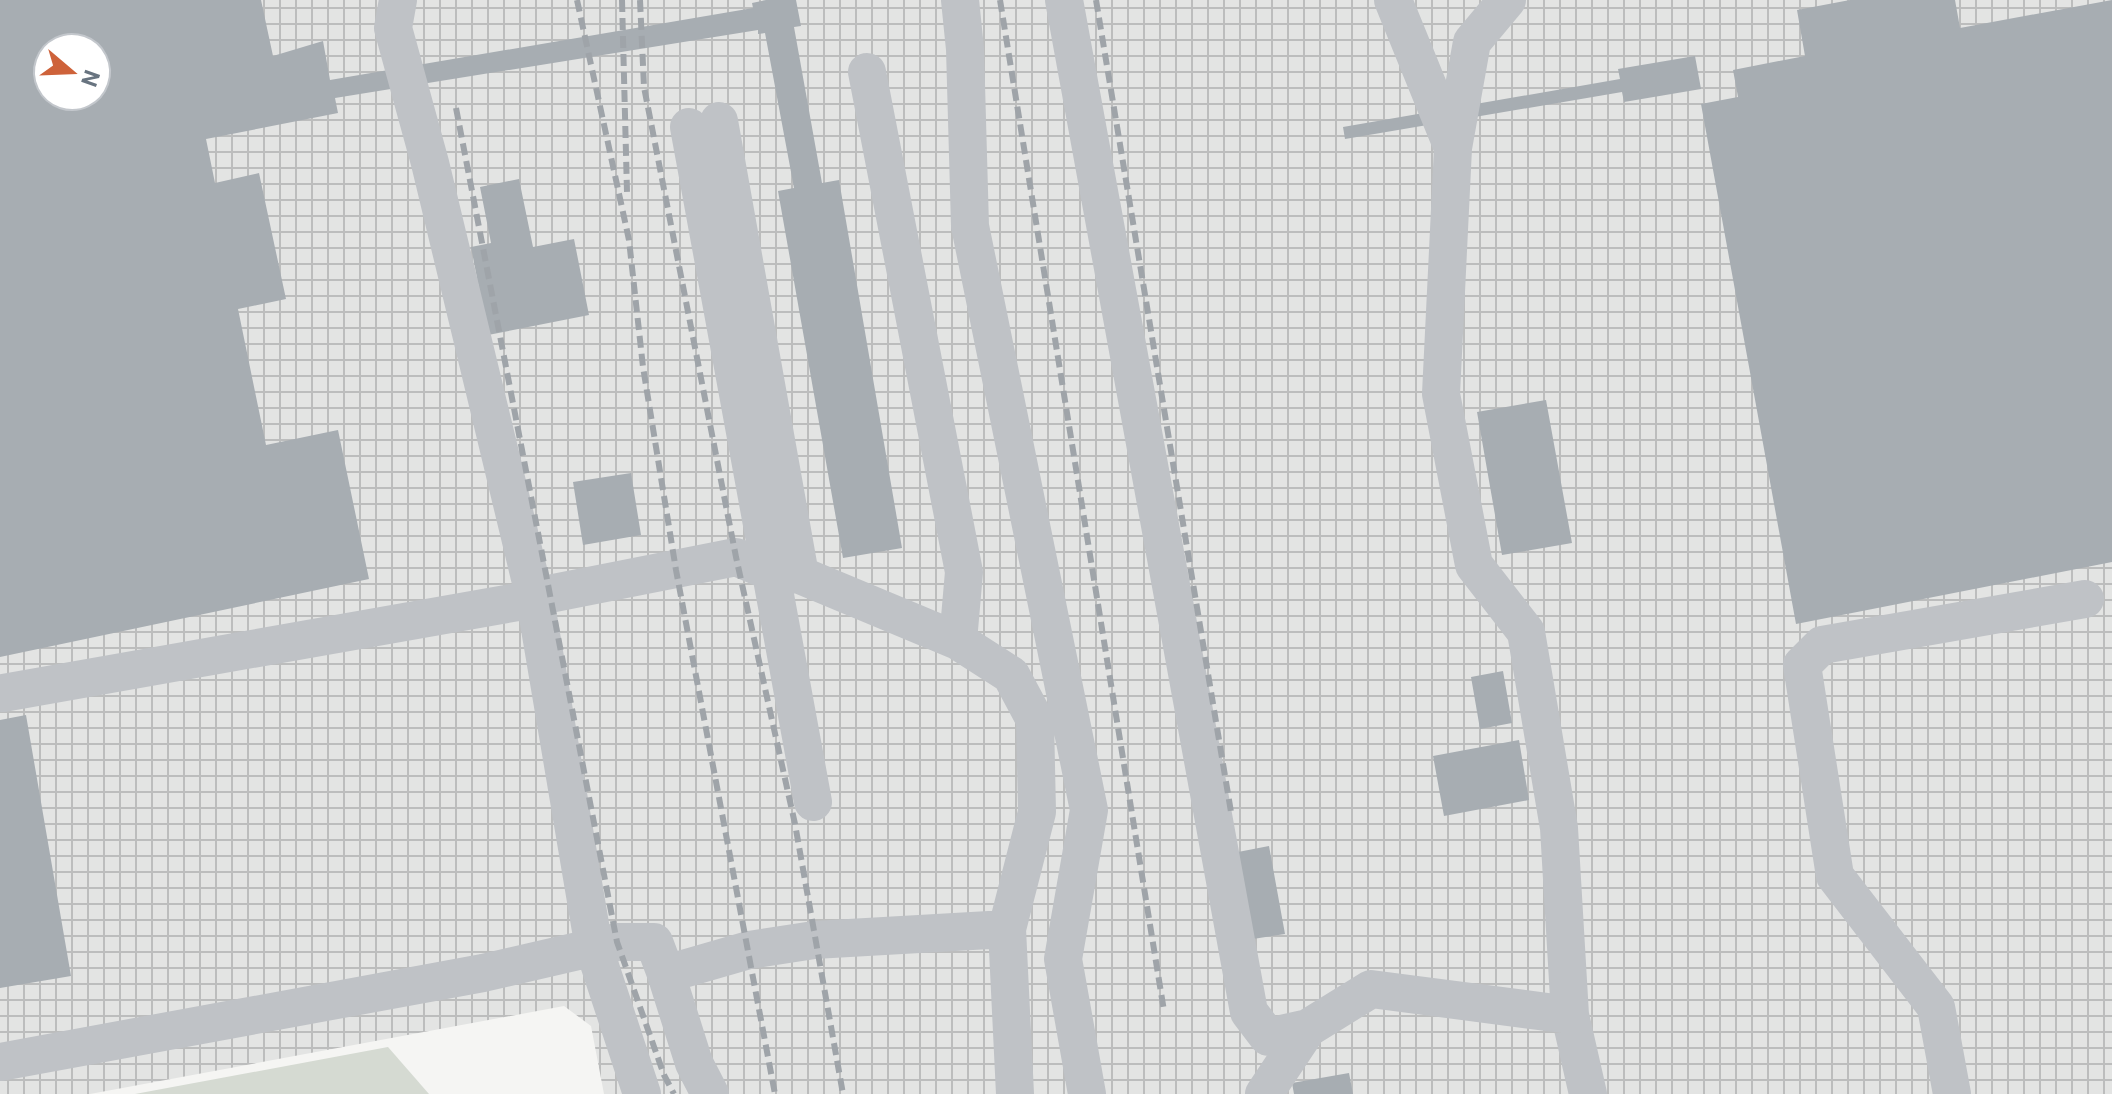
<svg xmlns="http://www.w3.org/2000/svg" width="2112" height="1094" font-family="Roboto,sans-serif">
<style>
.industrial{fill:url(#industrial-grid);fill-rule:evenodd}
.grass{fill:#d5dad2}
.building{fill:#a7adb2;fill-rule:evenodd}
.lines{fill:none;stroke-linecap:round;stroke-linejoin:round}
.minor{stroke:#bfc2c6;stroke-width:38}
.rail{stroke:#9fa4a9;stroke-width:6;stroke-dasharray:12 6;stroke-linecap:butt}
</style>
<defs>
<pattern id="industrial-grid" width="8" height="8" patternUnits="userSpaceOnUse" patternTransform="scale(2)"><rect width="8" height="8" fill="#e3e4e3"/><path d="M0 4h8M4 0v8" fill="none" stroke="#bcbdbd"/></pattern>
</defs>
<rect width="100%" height="100%" fill="#f5f5f3"/>
<path class="industrial" d="M0,0h2112v1094h-1508l-13,-68 -27,-20 -474,88h-90zM48,48h48v48h-48z"/>
<path class="grass" d="M388,1047l41,47h-294z"/>
<path class="building" d="M0,0h261l12,56 50,-15 7,39 423,-72 -1,-5 14,-3h30l5,26 -7,1 28,156 17,-3 63,368 -59,10 -65,-367 16,-3 -29,-155 -7,1v-4l-423,68 3,15 -132,26 9,44 44,-10 27,126 -48,10 28,136 72,-15 31,149 -369,78zM48,48h48v48h-48z
M1850,0h105l5,28 152,-28v562l-316,62 -95,-520 37,-7 -5,-27 72,-14 -8,-46z
M1695,56l6,33 -77,13 -2,-10 -277,47 -2,-12 277,-48 -2,-10z
M519,179l14,68 41,-8 15,76 -101,20 -17,-88 20,-4 -11,-56z
M1546,400l26,143 -70,12 -25,-143z
M631,473l10,62 -58,10 -10,-63z
M1503,671l9,52 -32,6 -9,-52z
M26,715l45,261 -71,12v-268z
M1519,740l10,60 -85,16 -11,-60z
M1269,846l16,88 -32,5 -15,-87z
M1349,1073l4,21h-59l-2,-11z"/>
<g class="lines">
<path class="minor" d="M398,0l-5,28 37,135 105,436 59,349 48,146
M960,0l5,49 5,177 119,584 -26,149 24,135
M1064,0l185,1012 19,25 40,-9
M1393,0l60,148 -12,246 33,171 52,67 33,196 11,187 18,79
M867,72l97,500 -6,69
M719,121l81,454
M689,127l124,675
M1453,148l19,-106 35,-42
M1007,929l8,165
M666,974l28,89 16,31
M0,1062l483,-89 134,-31h37l12,32 83,-24 65,-10 193,-11 30,-117 -2,-92 -24,-45 -53,-34 -158,-66 -31,-4 -33,-14 -187,37 -14,5 -532,94
M1264,1094l44,-66 63,-39 199,26
M1952,1094l-16,-87 -101,-131 -33,-211 20,-20 263,-46"/>
<path class="rail" d="M577,0l52,240 14,127 33,203 99,524
M622,0l5,192
M640,0l4,87 92,470 59,267 48,270
M1000,0l164,1011
M1096,0l135,812
M456,108l161,834 47,133 10,19"/>
</g>
<g transform="translate(72 72) rotate(109)"><circle r="38" fill="#ffffff" stroke="#c3c7cc" stroke-width="2"/>
<path d="M0-6L14 30L0 20L-14 30Z" fill="#ce623a"/>
<text y="-12" font-size="22" font-weight="bold" text-anchor="middle" fill="#687480">N</text>
</g>
</svg>
